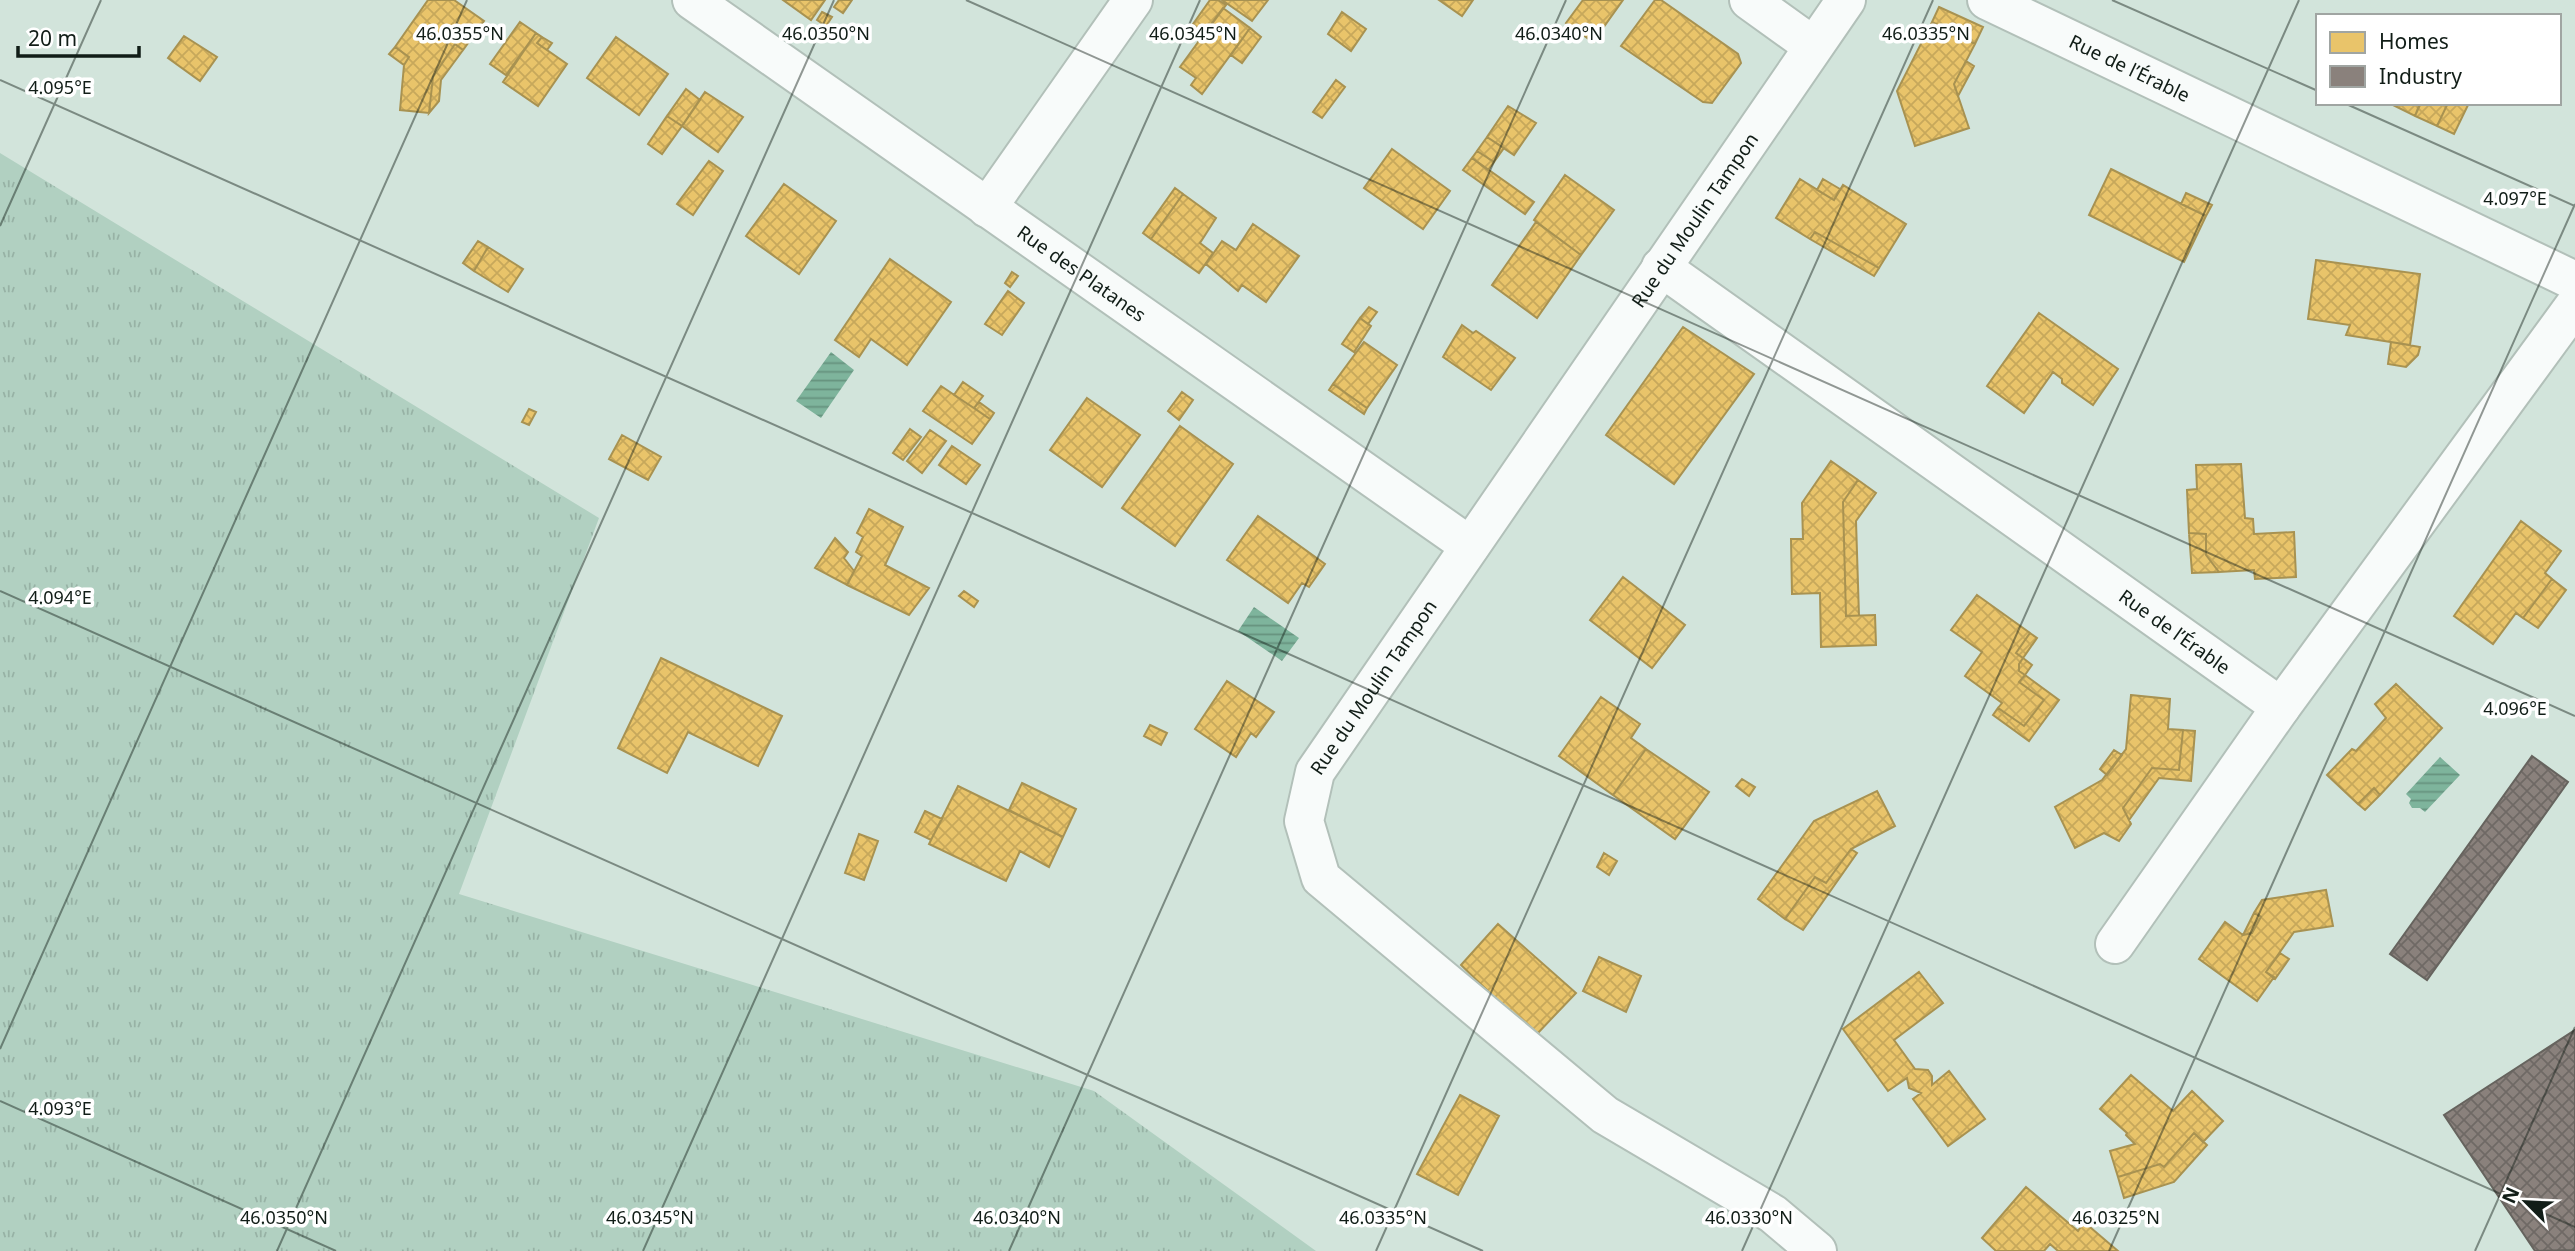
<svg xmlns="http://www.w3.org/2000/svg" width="2575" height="1251" font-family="'Noto Sans',sans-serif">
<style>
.grass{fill:url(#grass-tufts)}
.water{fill:url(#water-rules)}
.homes{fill:url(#homes-cross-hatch);stroke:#a89251;stroke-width:2}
.industry{fill:url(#industry-cross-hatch);stroke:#66635e;stroke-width:2}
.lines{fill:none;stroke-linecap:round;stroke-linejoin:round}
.minor-casing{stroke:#b2c0b9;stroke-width:42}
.minor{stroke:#f8fbfa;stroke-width:38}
.ticks{fill:none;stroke:#111d17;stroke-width:2;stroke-opacity:0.45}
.labels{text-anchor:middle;stroke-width:7;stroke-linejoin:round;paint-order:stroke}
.street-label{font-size:19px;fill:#111d17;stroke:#fff}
.ticks-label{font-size:18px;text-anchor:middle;fill:#111d17;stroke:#fff;stroke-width:7;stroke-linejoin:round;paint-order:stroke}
</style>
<defs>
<pattern id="grass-tufts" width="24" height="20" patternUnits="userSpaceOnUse" patternTransform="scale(1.75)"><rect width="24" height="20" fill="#b1d0c1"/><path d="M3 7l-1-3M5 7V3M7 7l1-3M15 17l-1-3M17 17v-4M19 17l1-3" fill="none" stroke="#97b2a5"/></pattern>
<pattern id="water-rules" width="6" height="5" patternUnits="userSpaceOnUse" patternTransform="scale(1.75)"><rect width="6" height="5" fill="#7eb49c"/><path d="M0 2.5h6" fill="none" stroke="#66927e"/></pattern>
<pattern id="homes-cross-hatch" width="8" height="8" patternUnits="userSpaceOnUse" patternTransform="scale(1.75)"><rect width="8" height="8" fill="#e9c46a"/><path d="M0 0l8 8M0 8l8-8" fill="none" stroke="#c7a85b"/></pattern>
<pattern id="industry-cross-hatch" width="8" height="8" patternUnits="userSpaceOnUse" patternTransform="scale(1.75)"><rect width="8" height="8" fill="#8a817c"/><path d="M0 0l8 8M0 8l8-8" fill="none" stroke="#6f6965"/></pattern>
</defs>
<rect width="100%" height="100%" fill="#d2e4db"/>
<path class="grass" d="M0,153l599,365 -140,376 635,197 222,160h-1316z"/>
<path class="water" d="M831,352l23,18 -33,48 -25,-17z
M1254,607l45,31 -17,23 -44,-30z
M2440,757l20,18 -35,37 -5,-4h-8l-3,-5 2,-4 -5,-5z"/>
<path class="homes" d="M428,0h26l30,21 -21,29 -8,-6 -22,33 -4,36 -29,-3 4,-45 5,-8 -14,-10z
M783,0h42l-14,20z
M839,0h13l-9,13 -9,-6z
M1210,0h8l8,5 -21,28 -12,-9z
M1222,0h46l-16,21z
M1439,0h34l-11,16z
M1583,0h40l-30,42 -27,-19z
M1655,0h6l77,54 3,9 -29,40 -9,-1 -82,-56z
M1939,7l44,20 -8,17 -43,-22z
M1223,8l27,20 -48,66 -11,-9 5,-7 -16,-11z
M822,12l10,5 -6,9 -9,-6z
M1342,12l24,17 -15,22 -23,-17z
M520,22l16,11 -30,42 -16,-11z
M1932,22l43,22 -21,40 15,44 -54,18 -18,-55z
M1250,28l11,9 -19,26 -11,-8z
M536,33l6,4 -5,6 30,21 -29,42 -35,-24z
M184,36l33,21 -17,24 -32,-23z
M542,37l10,6 -5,7 -10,-7z
M616,37l52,37 -29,41 -52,-37z
M455,44l8,6 -22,30 -2,21 -10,12 4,-36z
M395,47l14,10 -5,8 -15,-11z
M1966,61l8,5 -16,30 -4,-12z
M1336,80l9,7 -23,31 -9,-6z
M686,89l14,11 -18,26 -15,-10z
M705,92l38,25 -25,35 -36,-26z
M2389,103h31v2l-5,11z
M2420,103h28l-11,23 -22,-10z
M2448,103h21l-15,31 -17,-8z
M1508,106l28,17 -22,32 -27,-18z
M667,116l15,10 -20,28 -14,-10z
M1487,137l17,11 -10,14 -17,-11z
M1392,149l58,42 -27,38 -59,-41z
M1477,151l17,11 -6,8 -16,-12z
M1472,158l62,44 -9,12 -62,-44z
M709,161l14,10 -30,44 -16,-11z
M2111,169l95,47 -22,46 -95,-47z
M1565,175l49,35 -33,45 -47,-35z
M1800,179l34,21 9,-15 63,39 -27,44 -64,-36 -5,7 -34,-21z
M1823,179l17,10 -6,11 -17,-10z
M784,184l52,37 -37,53 -53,-38z
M1175,188l8,6 -32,45 -8,-6z
M2186,193l26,12 -6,11 -25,-12z
M1183,194l33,24 -16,25 13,10 -14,20 -48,-34z
M1536,222l45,33 -44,63 -45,-33z
M1253,224l46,32 -33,46 -24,-17 -4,6 -32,-27 16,-23 14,9z
M1815,232l64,36 -5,8 -64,-37z
M478,241l10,6 -14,24 -11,-8z
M488,247l35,22 -15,23 -34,-21z
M890,259l61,43 -44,63 -36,-26 -12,18 -24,-17z
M2316,260l104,14 -10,71 -64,-10 4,-10 -42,-6z
M1012,272l6,4 -8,11 -5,-4z
M1008,291l16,12 -22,32 -17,-11z
M1369,307l8,5 -9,12 -8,-6z
M2039,313l79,56 -25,36 -31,-22v-4l-9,-7 -29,41 -37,-27z
M1360,318l11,8 -17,26 -12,-8z
M1462,325l11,8 3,-2 39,27 -24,32 -48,-33z
M1683,327l71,47 -80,110 -68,-49z
M1364,342l33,23 -30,43 -34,-24z
M2391,342l29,5 -2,8 -12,12 -18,-3z
M963,382l20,14 -9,12 -20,-13z
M1333,384l34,24 -3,6 -35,-24z
M941,386l49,33 -18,25 -49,-33z
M1182,392l11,8 -14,20 -11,-9z
M1087,398l53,37 -38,52 -52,-37z
M979,402l15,11 -4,6 -16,-11z
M529,409l7,3 -7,13 -7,-3z
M1180,426l53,38 -58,82 -53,-38z
M910,429l11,8 -18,23 -10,-7z
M930,430l16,11 -24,32 -15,-12z
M622,435l39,22 -13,23 -39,-21z
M952,446l28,19 -14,19 -27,-19z
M1831,461l27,19 -15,22 3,114 29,-1 1,30 -55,2 -1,-54 -28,1 -1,-55h12l-1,-36z
M2241,464l4,54 8,1 1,15 40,-2 2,45 -41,2 -1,-9 -35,2 -13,-17v-21l-17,-1 -2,-43 10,-1 -1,-24z
M1858,480l18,13 -20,28 3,95h-13l-3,-114z
M869,509l34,18 -18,38 44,23 -20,27 -62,-30 15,-29 -6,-4 7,-15 -6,-4z
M1258,516l67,48 -16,23 -7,-4 -14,20 -61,-43z
M2521,521l40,30 -16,22 7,6 -29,39 -7,-5 -23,31 -39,-28z
M2189,533l17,1v21l13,17 -27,1z
M835,538l13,14 -4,6 10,13 -7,14 -32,-17z
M1623,577l62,48 -33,43 -62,-48z
M2552,579l14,11 -28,38 -15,-10z
M964,591l14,10 -4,6 -15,-11z
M1977,595l53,38 -14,20 7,5 -4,6v7l6,4 -6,7 25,18 -20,26 -26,-18 4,-5 -37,-27 17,-24 -31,-22z
M2030,633l7,5 -14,20 -7,-5z
M661,658l121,58 -24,50 -70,-34 -21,41 -49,-25z
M2023,658l9,7 -7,10 -6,-4v-7z
M2025,675l34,25 -30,41 -36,-26 5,-7 26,18 20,-26 -25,-18z
M1227,681l47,31 -18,25 -5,-4 -15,24 -41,-28z
M2396,684l46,44 -62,67 -6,-7 -16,16 -31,-29 25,-26 4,2 30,-33 -11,-14z
M2131,695l39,4 -2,30 15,1 -4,40 -27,-2 -29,40 8,16 -12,17 -15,-8 -29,15 -20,-41 47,-27 24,-31z
M1601,697l39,27 -9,14 15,11 -33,46 -54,-39z
M1150,725l17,8 -6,12 -17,-9z
M2183,730l12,1 -4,50 -32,-3 -30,42 -6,-12 29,-40 27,2z
M1646,749l63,43 -34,47 -62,-44z
M2114,750l8,5 -15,20 -7,-6z
M1742,779l13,8 -6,9 -13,-10z
M1022,783l54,26 -13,28 -54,-27z
M958,786l105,51 -14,30 -29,-16 -14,30 -77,-37z
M2374,788l6,7 -15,15 -7,-6z
M1877,791l18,35 -44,23 -25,34 -11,-6 -30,42 -27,-20 56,-78z
M925,811l17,8 -11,21 -16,-8z
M859,834l19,7 -14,39 -19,-7z
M1851,849l6,4 -54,77 -18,-11 30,-42 11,6z
M1604,853l13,8 -8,14 -12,-8z
M2326,890l7,36 -39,6 -28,40 8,5 -17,24 -58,-42 26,-37 18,13 9,-2 9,-16 -7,-4 8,-13z
M2254,913l7,4 -9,16 -9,2z
M1498,924l78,69 -41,43 -48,-42 2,-2 -28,-27z
M2280,953l9,6 -14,20 -9,-7z
M1599,957l42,19 -15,36 -43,-21z
M1919,972l24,31 -49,37 21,29 13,1 4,6v9l17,-14 36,48 -37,27 -35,-47 8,-6 -12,-5 -2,-10 -19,13 -45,-62z
M2131,1075l42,36 19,-20 31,30 -20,21 -9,-9 -30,34 -4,-3 -42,13 -8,-26 25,-7 -9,-9 1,-2 -27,-24z
M1460,1095l39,21 -41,79 -41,-21z
M2194,1133l13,12 -33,37 -50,16 -6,-21 42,-13 4,3z
M2026,1187l52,44 6,-9 34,29h-60l-8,-7 -6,7h-48l-14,-13z"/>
<path class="industry" d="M2532,756l36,26 -141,198 -37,-26z
M2575,1030v220l-40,1 -91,-136z"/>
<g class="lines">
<g class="minor-casing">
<g id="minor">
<path id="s1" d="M692,0l778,546"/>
<path d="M1749,0l64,46"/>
<path id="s2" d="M1987,0l588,281"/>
<path d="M987,208l146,-208"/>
<path id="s3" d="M1661,267l620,440 294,-402"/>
<path d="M2115,944l166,-237"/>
<path id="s4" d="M1817,1251l-44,-37 -168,-99 -284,-237 -17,-57 11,-49 531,-772"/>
</g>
</g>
<use href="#minor" class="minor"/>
</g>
<path class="ticks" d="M966,0l1609,716M2112,0l206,91M0,80l2575,1147M2344,103l231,103M0,226l101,-226M0,591l1483,660M0,1049l467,-1049M0,1101l336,150M277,1251l557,-1251M643,1251l557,-1251M1009,1251l557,-1251M1376,1251l557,-1251M1742,1251l557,-1251M2109,1251l466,-1047M2475,1251l100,-224"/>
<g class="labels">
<g class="street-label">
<text dy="7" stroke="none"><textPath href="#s2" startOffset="158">Rue de l’Érable</textPath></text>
<text dy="7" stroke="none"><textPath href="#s4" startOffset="1402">Rue du Moulin Tampon</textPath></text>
<text dy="7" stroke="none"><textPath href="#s1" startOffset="476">Rue des Platanes</textPath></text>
<text dy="7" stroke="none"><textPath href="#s3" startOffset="630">Rue de l’Érable</textPath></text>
<text dy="7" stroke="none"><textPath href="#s4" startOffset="835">Rue du Moulin Tampon</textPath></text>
</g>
</g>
<g class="ticks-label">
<text x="460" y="40">46.0355°N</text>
<text x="826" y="40">46.0350°N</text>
<text x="1193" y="40">46.0345°N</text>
<text x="1926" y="40">46.0335°N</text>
<text x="1559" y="40">46.0340°N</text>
<text x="60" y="94">4.095°E</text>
<text x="2515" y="205">4.097°E</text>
<text x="60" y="604">4.094°E</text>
<text x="2515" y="715">4.096°E</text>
<text x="60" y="1115">4.093°E</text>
<text x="284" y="1224">46.0350°N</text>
<text x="650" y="1224">46.0345°N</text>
<text x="1017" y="1224">46.0340°N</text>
<text x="1383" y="1224">46.0335°N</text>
<text x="1749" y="1224">46.0330°N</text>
<text x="2116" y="1224">46.0325°N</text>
</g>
<rect x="2316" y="14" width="245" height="91" fill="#ffffff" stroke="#a0a5a2" stroke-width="2"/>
<rect x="2330" y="32" width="35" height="21" fill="#e9c46a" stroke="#a0a5a2" stroke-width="2"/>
<text x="2379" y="49" font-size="21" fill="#111d17">Homes</text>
<rect x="2330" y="66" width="35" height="21" fill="#8a817c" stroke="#a0a5a2" stroke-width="2"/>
<text x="2379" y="84" font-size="21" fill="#111d17">Industry</text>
<g transform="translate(2526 1202) rotate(294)" stroke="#ffffff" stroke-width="5" paint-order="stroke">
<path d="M0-5L12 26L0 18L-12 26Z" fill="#111d17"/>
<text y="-10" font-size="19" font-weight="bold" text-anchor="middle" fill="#111d17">N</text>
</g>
<path d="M18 46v10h121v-10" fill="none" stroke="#111d17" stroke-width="3.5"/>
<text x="28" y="46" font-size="21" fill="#111d17" stroke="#ffffff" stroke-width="5" paint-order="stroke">20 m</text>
</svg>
